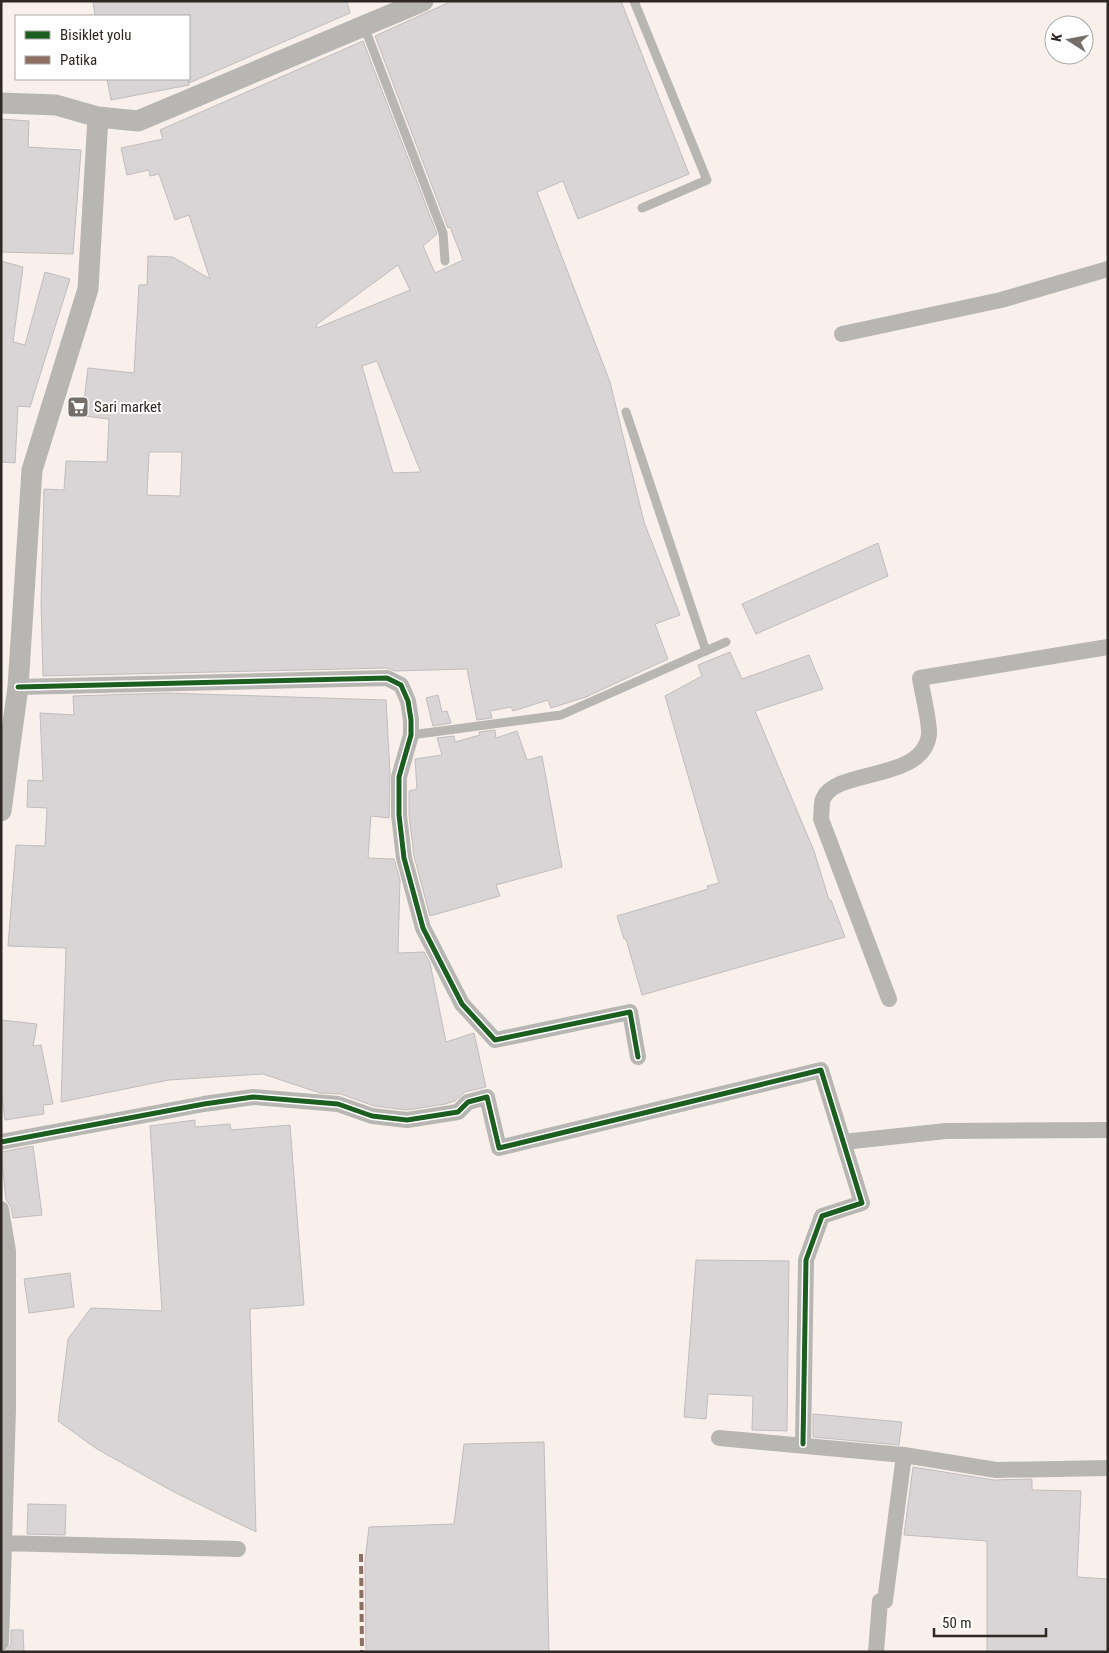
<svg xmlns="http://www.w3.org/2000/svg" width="1109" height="1653" font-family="'Roboto Condensed',sans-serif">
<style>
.building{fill:#d9d4d5;stroke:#c1bcbd;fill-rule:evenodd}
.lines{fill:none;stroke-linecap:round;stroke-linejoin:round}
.service{stroke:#b8b6b2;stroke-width:9}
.minor{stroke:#b8b6b2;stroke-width:16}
.tertiary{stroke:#b8b6b2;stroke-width:21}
.quiet{stroke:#8d6e63;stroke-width:4;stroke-dasharray:8 4;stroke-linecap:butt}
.cycleway-casing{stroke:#fff;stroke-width:8}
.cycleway{stroke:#1b5e20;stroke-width:5}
.labels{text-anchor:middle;stroke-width:4;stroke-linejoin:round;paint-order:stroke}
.poi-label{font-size:15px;fill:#2e2723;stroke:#fff;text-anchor:start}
</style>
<rect width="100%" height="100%" fill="#f9f0ec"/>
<path class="building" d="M93,1h254l3,12 -161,70v-67h-94z
M452,1h169l68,173 -111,45 -15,-38 -26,11 73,190 34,140 36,93 -25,9 13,35 -82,38 -35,11 -3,-8 -35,11 -2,-4 -21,4 2,7 -15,2 -10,-51 -72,2 -8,-3 -344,8 -2,-73 3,-114 20,1 2,-29 41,1 2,-43 -33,-4 2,-14h6l4,-33 46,5 5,-88h8l1,-29 25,1 37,22 -21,-64 -14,5 -16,-46 -9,2 -1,-6 -22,5 -6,-27 42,-9 -3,-9 203,-89 74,193 -14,12 12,27 28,-13 -13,-33 -2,1 -73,-192zM398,265l12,25 -93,38 -1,-3zM377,361l40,102 4,9 -28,1 -31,-107zM149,452h33l-2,44 -33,-1z
M107,79h81l1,6 -78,15z
M1,119l28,2 -1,26 53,3 -8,104 -72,-2z
M1,261l22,6 -10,75 12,3 20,-73 25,7 -40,128 -12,-1 -3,57 -14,-1z
M878,543l10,33 -132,58 -14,-30z
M730,652l12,27 67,-24 14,34 -68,22 59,140 15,49h2l14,37 -203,58 -16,-56h-2l-7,-23 91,-27 -1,-3 12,-3 -54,-187 37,-20 -4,-11z
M166,693l220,7 4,72 -1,46 -18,-2 -3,42 26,1 6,21 -2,73 26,-1 6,11 16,79 28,-9 12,54 -21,5 -10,9 -10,3 -38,6 -33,-4 -33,-12 -21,-1 -57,-19 -94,6 -108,22 5,-154 -58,-2 8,-101 29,1 2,-38 -20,-1 1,-27 15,1 -3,-68 34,2 -1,-19z
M438,695l4,17 5,-1 4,12 -18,3 -7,-28z
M495,730l1,8 21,-7 10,29 15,-4 20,111 -66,18 4,11 -70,20 -16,-60 -5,-42v-23l8,-2 -2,-30 27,-4 -5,-17 17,-2 1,6 25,-7 -1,-3z
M1,1020l36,4 -4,22 8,-1 12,59 -10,1 1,9 -39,6 -4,-30z
M195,1120v7l35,-3 1,6 59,-5 14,180 -54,4 6,223 -82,-40 -77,-43 -39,-28 10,-82 23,-31 71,3 -12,-185z
M33,1146l9,69 -29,3 -2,-11 -5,-7 -5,-48z
M696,1260l93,1 -2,170 -35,-1 1,-34 -45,-2 -2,25 -22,-2z
M70,1273l4,34 -45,6 -5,-34z
M813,1414l89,8 -3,23 -86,-8z
M544,1442l5,210h-183l-1,-91 4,-34 85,-3 10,-80z
M913,1467l81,13 38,-1v11l49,1 -4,86 31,2v73h-121v-111l-83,-6z
M28,1504l38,1 -1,30 -38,-1z
M11,1630h12l1,22h-18l5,-8z"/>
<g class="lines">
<path class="service" d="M634,1l73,179 -65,28
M364,26l79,207 2,28
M626,412l80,239
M411,735l150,-20 165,-73"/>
<path class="minor" d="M842,334l159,-34 107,-31
M18,687l369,-9 14,7 7,16 3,19v15l-12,42v38l5,43 19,70 39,76 33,36 135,-28 8,45
M889,999l-68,-180c1,-6 0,-15 2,-20 12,-31 100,-17 106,-64 1,-13 -7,-43 -9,-57l188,-31
M1,1142l203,-38 49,-7 85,7 34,12 35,4 51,-8 10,-10 19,-5 12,51 322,-78 41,133 -40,13 -16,44 -3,184
M843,1142l103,-11 162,-1
M1,1209l7,42v158l-7,234
M719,1438l185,17 92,15 112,-2
M1,1543l237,6
M876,1652l4,-51h5l19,-146"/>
<path class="tertiary" d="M1,103l55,2 42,12 40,4 285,-120
M1,811l17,-124 14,-217 56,-181 10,-172"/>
<path class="quiet" d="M361,1554l1,98"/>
<g class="cycleway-casing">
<path id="cycleway" d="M18,687l369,-9 14,7 7,16 3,19v15l-12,42v38l5,43 19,70 39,76 33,36 135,-28 8,45
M1,1142l203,-38 49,-7 85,7 34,12 35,4 51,-8 10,-10 19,-5 12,51 322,-78 41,133 -40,13 -16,44 -3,184"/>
</g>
<use href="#cycleway" class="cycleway"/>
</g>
<defs>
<g id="supermarket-square" transform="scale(1.125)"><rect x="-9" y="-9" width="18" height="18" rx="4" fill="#756d69" stroke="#fff"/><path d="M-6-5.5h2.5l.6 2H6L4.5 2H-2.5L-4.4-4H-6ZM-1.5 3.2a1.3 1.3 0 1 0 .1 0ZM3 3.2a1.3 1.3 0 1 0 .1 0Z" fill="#fff"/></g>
</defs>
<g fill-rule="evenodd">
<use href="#supermarket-square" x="78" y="407"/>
</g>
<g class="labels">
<g class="poi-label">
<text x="94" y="412">Sari market</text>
</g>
</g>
<rect width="1109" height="1653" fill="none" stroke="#2e2723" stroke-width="5"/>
<rect x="15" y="15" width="175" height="65" fill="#ffffff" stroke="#aba9a7"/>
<rect x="25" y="31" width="25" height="8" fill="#1b5e20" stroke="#aba9a7"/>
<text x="60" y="40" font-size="15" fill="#2e2723">Bisiklet yolu</text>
<rect x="25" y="56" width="25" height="8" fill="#8d6e63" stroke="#aba9a7"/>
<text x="60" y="65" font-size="15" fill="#2e2723">Patika</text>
<g transform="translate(1069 40) rotate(281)"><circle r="24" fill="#ffffff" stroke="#aba9a7"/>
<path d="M0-4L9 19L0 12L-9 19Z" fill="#756d69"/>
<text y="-8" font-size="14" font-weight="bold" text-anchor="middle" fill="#2e2723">K</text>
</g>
<path d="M934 1628v8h112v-8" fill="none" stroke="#2e2723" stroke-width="2.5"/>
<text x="942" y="1628" font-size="15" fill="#2e2723" stroke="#ffffff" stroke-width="4" paint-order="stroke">50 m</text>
</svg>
